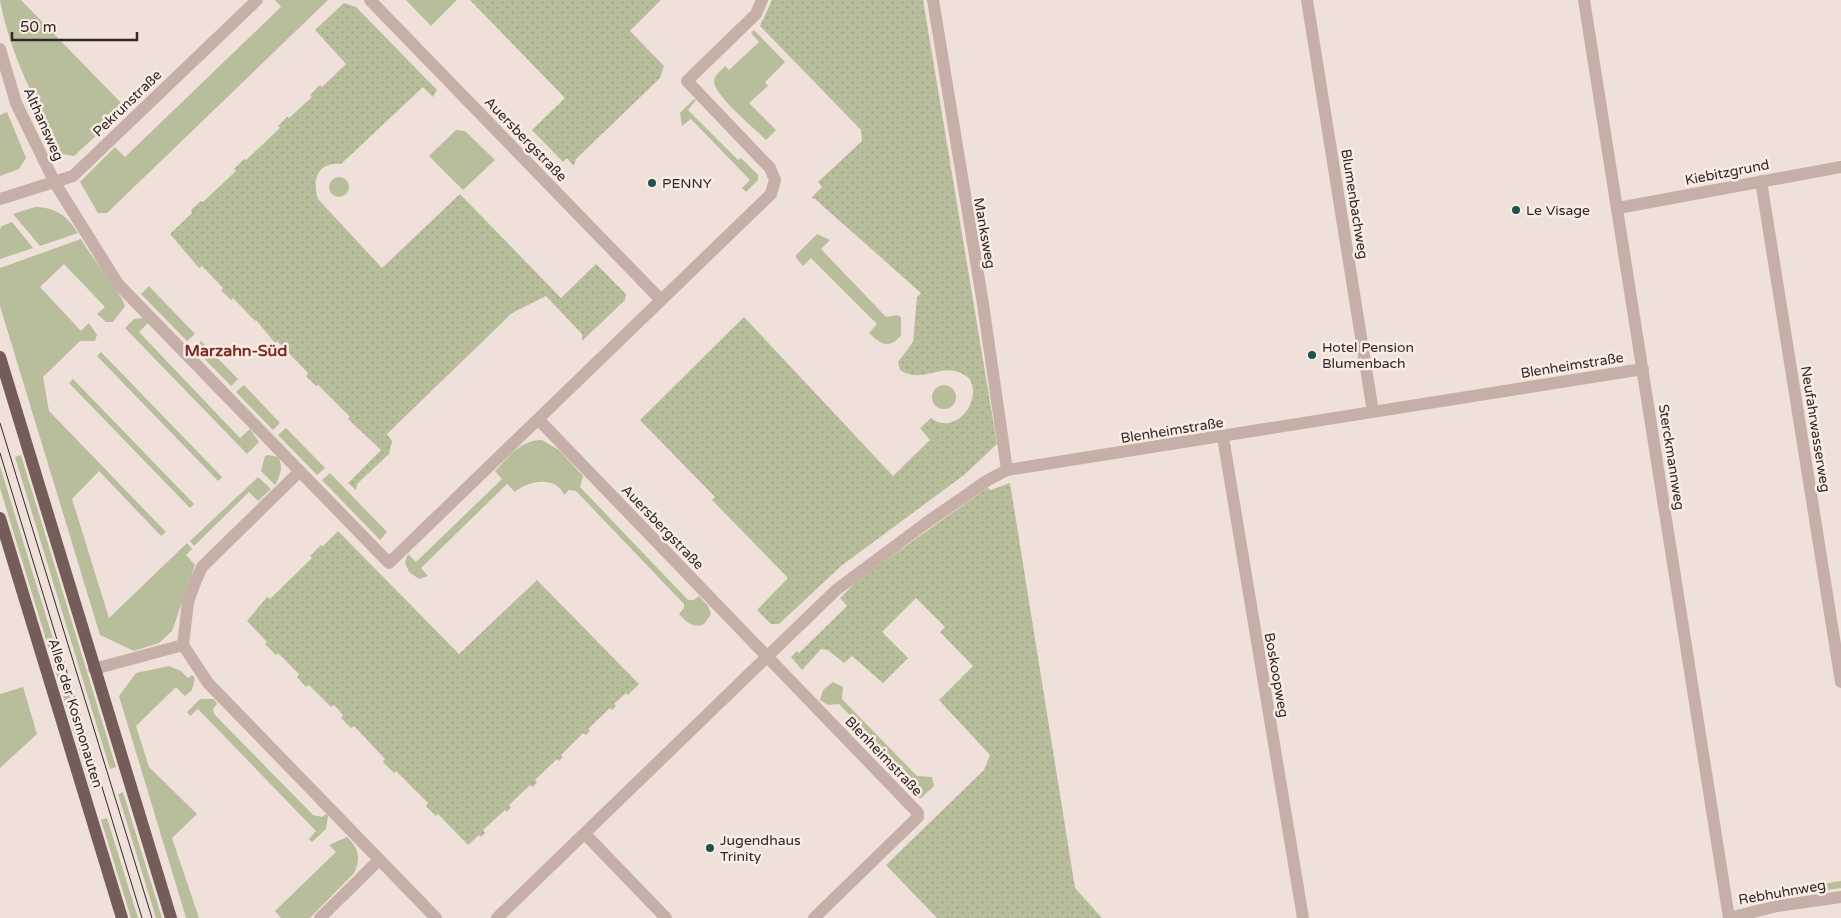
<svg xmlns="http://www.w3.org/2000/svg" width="1841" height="918" font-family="'Varela Round',sans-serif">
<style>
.grass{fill:#b8bd9b}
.park{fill:url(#park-dots)}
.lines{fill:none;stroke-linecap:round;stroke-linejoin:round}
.minor{stroke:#c6afa6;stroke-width:12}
.major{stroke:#745d58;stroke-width:12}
.tram{stroke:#332827;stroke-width:1}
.poi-dot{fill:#1f524b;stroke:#f8ece5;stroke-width:2}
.labels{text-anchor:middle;stroke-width:5;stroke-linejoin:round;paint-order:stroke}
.street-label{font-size:14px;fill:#332827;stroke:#f8ece5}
.poi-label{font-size:14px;fill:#332827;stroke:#f8ece5;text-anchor:start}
.quarter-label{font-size:16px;font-weight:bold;fill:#7d2925;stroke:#f8ece5}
</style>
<defs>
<pattern id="park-dots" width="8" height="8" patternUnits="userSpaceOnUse" patternTransform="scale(1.25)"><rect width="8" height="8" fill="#b8bd9b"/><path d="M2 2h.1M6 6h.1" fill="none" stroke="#9fa286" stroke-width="1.8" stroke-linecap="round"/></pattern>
</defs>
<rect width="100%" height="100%" fill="#efe1d9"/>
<path class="grass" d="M0,0h21l105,108 -52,48 -12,-2c-25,-49 -52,-99 -62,-154z
M275,0h53l-221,213h-9l-18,-31 35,-35 10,10 156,-150z
M406,0h51l-26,26z
M754,30l31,32 -20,20 3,4 -19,17 27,27 -10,10c-11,-11 -51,-44 -52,-58 0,-7 7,-11 11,-16l4,4 30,-28 -8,-9z
M694,99l2,1 -8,10 50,50 3,-2 17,17v5l-12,12 -4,-4 8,-8 -59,-61 -9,7 -2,-13z
M7,112l19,46 -7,11 -19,7v-61z
M456,130l9,1 30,29 -32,30 -34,-34z
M329 187a10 10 0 1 1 20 0a10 10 0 1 1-20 0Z
M35,207c20,0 33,9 43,26l-38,13 -27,-32z
M12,222l21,26 -33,11v-30l2,-3z
M817,234l13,6 -9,9 65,68 11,-2 4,2v18c-11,15 -21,9 -32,-2l8,-9 -66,-66 -8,8 -7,-8v-3z
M81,239c7,13 44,60 44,67l-12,16h-7l-9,-8 8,-7 -41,-43 -24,23 41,44 8,-8 8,12 -2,6h-15l-37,36 6,34 117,121 -5,4 -62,-65 -27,28 37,119 78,-75 5,6 -6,6 9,10 -23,66 -13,12 -25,8 -34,-16 -100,-329v-38z
M149,286l46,48 -8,7 -46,-47z
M143,318l5,5 -9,9 101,106 10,-9 9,13 -12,12 -122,-126 9,-9z
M201,341l37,38 -7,7 -37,-38z
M101,352l121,125 -4,4 -121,-125z
M73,379l121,125 -4,4 -121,-125z
M932 397a12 12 0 1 1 24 0a12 12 0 1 1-24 0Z
M244,385l36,38 -7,7 -37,-38z
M286,428l39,40 -8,7 -39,-40z
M542,440l17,10 24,26 -3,11 108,113h6l5,-4 9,10 3,8 -7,10c-11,5 -17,-2 -25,-10l5,-6v-4l-108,-113 -7,-1 -5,5c-8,-20 -37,-14 -49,-3l-8,-8 -86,84 7,8 -9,3 -10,-7 -4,-10 3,-8 8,8 86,-83 -7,-8c14,-14 25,-31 47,-31z
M21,455l95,312 -6,2 -95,-312z
M268,455l10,2c6,9 2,19 -3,28l-14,-14 4,-15z
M0,466l98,320 -7,2 -91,-300z
M330,473l57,59 -7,8 -58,-60z
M258,477l13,12 -13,12 -9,-9 -55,54 -4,-5z
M169,666l12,5 7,7 4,-3 3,3 -3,12 -7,6 -9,-9 -40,39 13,41 48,47 -25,24 27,80h-13l-67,-222 17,-23z
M833,682l10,5 -1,12 75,77 15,1 2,9 -13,12h-4l-5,-4 -1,-16 -72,-74 -11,1 -8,-5 3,-10z
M23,687l14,47 -37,34v-74z
M200,699h14l3,5 -4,5 1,5 99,101 9,2 4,-3 2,2 -2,13 -14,13 -3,-3 7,-8 -118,-122 -8,7 -3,-4z
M123,792l39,126h-6l-38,-124z
M107,818l31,100h-7l-30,-98z
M347,837c12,11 14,22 7,36l-44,45h-29l-6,-7 61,-59 -7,-7z
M1841,881v7l-90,14 -1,-7z"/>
<path class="park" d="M470,0h191l-31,31 34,35 -4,12 -84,81 -2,7 -7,-8 -4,4 -31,-32 33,-32z
M772,0h151l74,444 -33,31 -123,91 -62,58h-8l-14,-14 31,-32 -76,-78 3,-3 -75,-77 104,-103 149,159 37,-36 -10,-12 11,-10c23,19 53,-17 38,-40 -26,-20 -45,8 -69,-8l-2,-8 15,-20 4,-45 4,-4 -106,-94 -4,-1 11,-11 -4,-5 44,-41 -1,-11 -101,-104z
M344,3l12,4 81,83 -4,7 -10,-10 -82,77c-24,-2 -29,16 -23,35l64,69 78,-74 101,104 35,-34 30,30 -1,6 -43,41v-7l-36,-38 -34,17 -125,121 5,7 -3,13 -32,30 -1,6 -8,-7 33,-33 -33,-31 2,-2 -32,-32 -2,1 -10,-10 2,-3 -31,-32 -2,2 -19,-23 -1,1 -22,-23 -2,2 -10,-10 2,-2 -21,-22 -3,2 -29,-34 22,-21 -1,-3 10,-9 2,1 33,-31 -2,-2 10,-10 2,1 34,-32 -2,-2 9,-9 2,1 23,-21 -2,-2 10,-10 2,2 24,-23 -31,-34z
M1010,483l65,405 27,30h-165l-51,-53 98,-95 6,-15 -51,-55 34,-34 -33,-34 5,-5 -29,-29 -34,34 26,26 -25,25 -31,-27 -8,7 -16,-13 -7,-1 -19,21 -11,-13 6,-6 2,2 48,-47 -7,-8 17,-17 130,-93 4,2z
M338,531l121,123 78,-74 102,104 -11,11 -2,-2 -12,11 2,2 -4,4 -2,-2 -22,21 2,2 -4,4 -3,-2 -22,22 2,2 -4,4 -2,-2 -22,21 2,2 -4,5 -3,-2 -21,20 2,2 -4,5 -2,-2 -22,20 2,3 -4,4 -2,-2 -11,10 -30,-31 -2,2 -10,-10 2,-3 -32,-32 -2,2 -11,-11 2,-3 -31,-33 -3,2 -10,-10 2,-3 -9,-10 -3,2 -22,-22 -3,2 -9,-10 2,-3 -21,-21 -2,2 -11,-11 2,-2 -20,-21 20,-24 3,2 42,-41 -2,-2 11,-11 2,1z"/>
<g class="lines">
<path class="minor" d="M370,0l291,300
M933,0l50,304 24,166
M1307,0l66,412
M1584,0l145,918
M0,49l16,54 39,80 63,101 271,279 382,-369 4,-14 -5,-12 -83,-87 69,-67 6,-14
M1761,181l80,501
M0,199l73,-23 184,-176
M1618,208l223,-41
M538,419l380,394v4l-104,101
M1223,437l80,481
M300,471l-91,89 -7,7 -6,13 -8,22 -5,43 25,38 228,235
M94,669l89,-24
M585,834l81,84
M320,918l59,-58
M497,918l339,-328 90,-67 62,-43 19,-10 636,-101
M1729,918l48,-12 64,-9"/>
<path class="major" d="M0,357l171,561
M0,518l122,400"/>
<path class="tram" d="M0,423l152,495
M0,453l142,465"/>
</g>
<g class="poi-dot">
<circle cx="652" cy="183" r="5"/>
<circle cx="1516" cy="210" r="5"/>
<circle cx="1312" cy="355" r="5"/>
<circle cx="710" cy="848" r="5"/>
</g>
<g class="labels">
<g class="street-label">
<text transform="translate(127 103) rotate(-44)" y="5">Pekrunstraße</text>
<text transform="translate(44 124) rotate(66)" y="5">Althansweg</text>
<text transform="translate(526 139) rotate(46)" y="5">Auersbergstraße</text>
<text transform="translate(1727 172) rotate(-11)" y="5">Kiebitzgrund</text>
<text transform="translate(1355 204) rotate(81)" y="5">Blumenbachweg</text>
<text transform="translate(985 233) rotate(80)" y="5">Manksweg</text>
<text transform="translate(1572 365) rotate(-9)" y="5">Blenheimstraße</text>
<text transform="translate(1816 429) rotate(81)" y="5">Neufahrwasserweg</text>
<text transform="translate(1172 430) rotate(-9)" y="5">Blenheimstraße</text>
<text transform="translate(1672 457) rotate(81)" y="5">Sterckmannweg</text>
<text transform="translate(663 527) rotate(46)" y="5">Auersbergstraße</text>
<text transform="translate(1277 675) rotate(80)" y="5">Boskoopweg</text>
<text transform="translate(76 713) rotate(73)" y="5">Allee der Kosmonauten</text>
<text transform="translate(884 756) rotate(46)" y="5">Blenheimstraße</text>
<text transform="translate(1782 892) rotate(-10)" y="5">Rebhuhnweg</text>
</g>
<g class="poi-label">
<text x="662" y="188">PENNY</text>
<text x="1526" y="215">Le Visage</text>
<text x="1322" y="352">Hotel Pension<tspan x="1322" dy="16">Blumenbach</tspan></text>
<text x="720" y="845">Jugendhaus<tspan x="720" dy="16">Trinity</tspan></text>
</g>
<g class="quarter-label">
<text x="236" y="356">Marzahn-Süd</text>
</g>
</g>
<path d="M12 32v8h125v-8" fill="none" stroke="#332827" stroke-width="2.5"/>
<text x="20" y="32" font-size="15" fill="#332827" stroke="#f8ece5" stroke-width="4" paint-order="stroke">50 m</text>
</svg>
